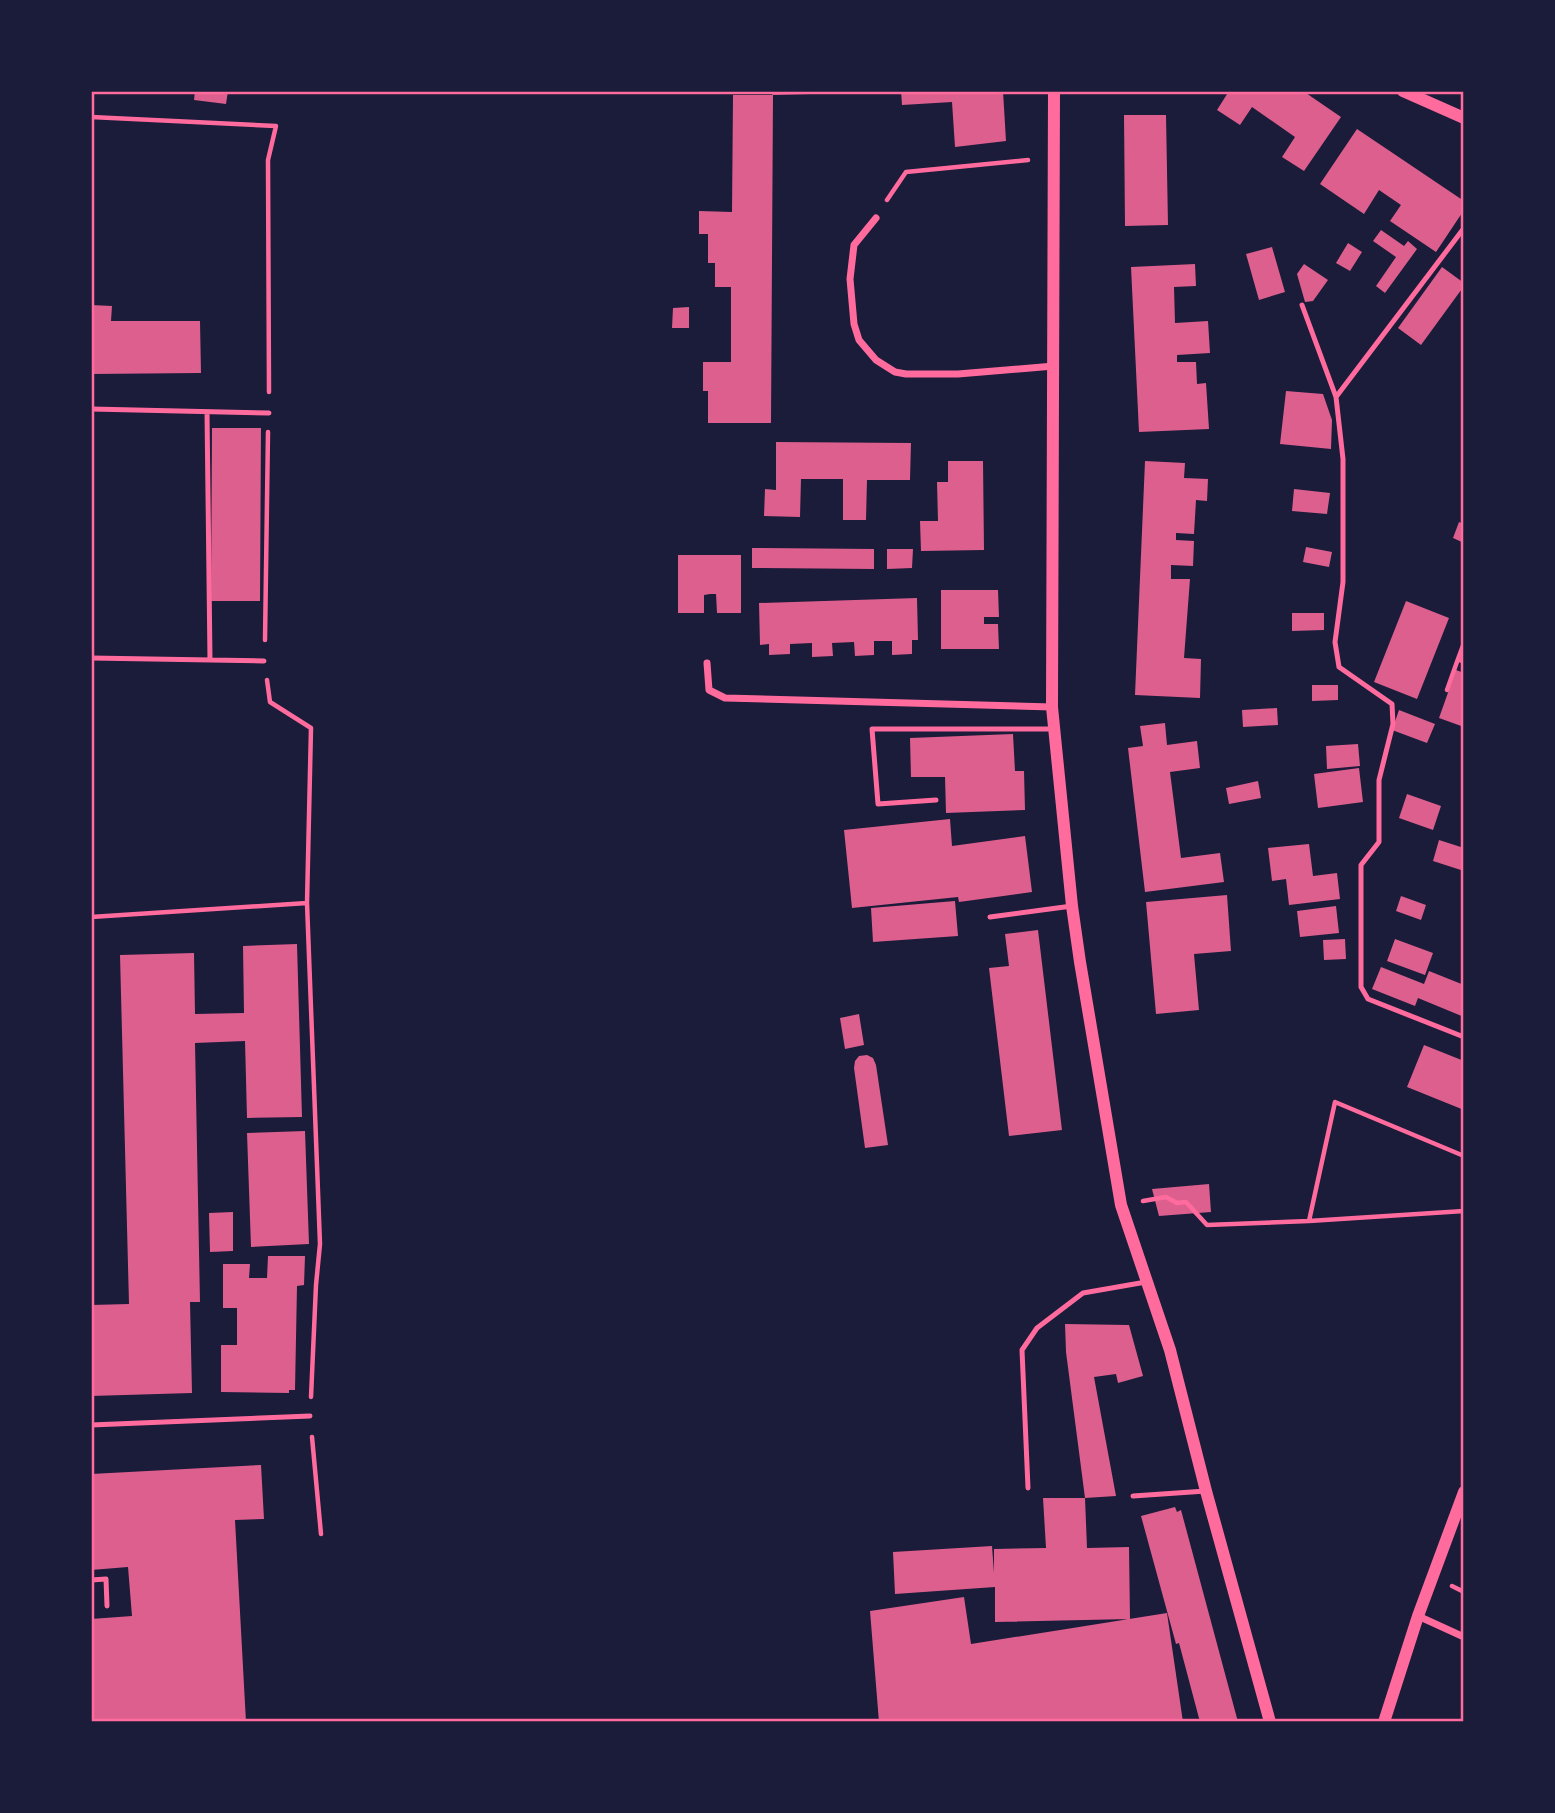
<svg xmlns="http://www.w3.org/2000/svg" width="1555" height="1813" font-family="'Alegreya Sans',sans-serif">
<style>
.building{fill:#dd5f8e}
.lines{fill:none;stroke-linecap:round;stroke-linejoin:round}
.path{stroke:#ff6b9d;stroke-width:4.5}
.service{stroke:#ff6b9d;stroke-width:5}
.minor{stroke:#ff6b9d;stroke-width:7}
.tertiary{stroke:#ff6b9d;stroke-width:12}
.neatline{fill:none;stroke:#ff6b9d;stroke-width:2.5}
</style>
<rect width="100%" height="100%" fill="#1b1b3a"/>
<path class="building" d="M195,91h33l-2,13 -32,-4z
M768,91h80v2l-75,2 -2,328h-63v-32h-5v-29h28v-75h-16v-24h-7v-29h-9v-23l33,1 1,-117h40z
M901,91h102l3,50 -51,6 -3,-45 -50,3z
M1229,91h74l38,26 -37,54 -22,-14 13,-20 -43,-30 -12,18 -23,-15z
M1124,115h42l2,110 -43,1z
M1357,129l107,72v9l-28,42 -46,-31 11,-16 -22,-15 -15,24 -44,-30z
M1381,230l23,16 4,-5 9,8 -32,44 -9,-7 20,-29 -23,-16z
M1348,243l14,9 -12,19 -14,-8z
M1272,247l13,45 -26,8 -13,-46z
M1195,264l1,22 -22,1 1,36 33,-2 2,32 -33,2v7h19l1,22 9,-1 3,46 -70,3 -8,-165z
M1304,264l24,16 -15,21 -8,1 -8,-28z
M1442,267l22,16v3l-43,59 -23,-17z
M91,305l21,1 -1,15h89l1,52 -110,1z
M689,307v21h-17l1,-20z
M1286,391l37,3 9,26 -1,29 -51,-5z
M212,428h49l-1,173h-49z
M776,442l135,1 -1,37h-43l-1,40h-23v-41h-42l-1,38 -36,-1 1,-27 11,1z
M948,461h35l1,89 -63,1 -1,-30h18l-1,-39h11z
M1145,461l40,2 -1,15 24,1 -1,22 -11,-1 -2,34 -18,-1v7l18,1 -1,25 -22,-1v14h19l-6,79 17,1 -1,39 -65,-3z
M1294,489l36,4 -3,21 -35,-3z
M1459,522l5,2v19l-11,-5z
M1306,547l26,5 -3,15 -26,-5z
M752,548l122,1v20l-122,-1z
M887,549h26l-1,19 -25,1z
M678,555h63v58h-24l-1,-19h-6l-6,1v18h-26z
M941,590h57l1,27h-15v7h14l1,25h-58z
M917,598l1,42h-6v14l-20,1v-14h-18v14l-19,1 -1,-14 -22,1 1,13 -21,1v-14l-22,1v10l-21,1v-11l-9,1 -1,-42z
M1406,601l43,17 -32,81 -43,-17z
M1292,613h32v17l-32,1z
M1456,670l8,3v54l-25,-9z
M1312,685h26v15l-26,1z
M1277,708l1,17 -35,2 -1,-17z
M1399,710l36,14 -8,19 -35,-13z
M1165,723l2,22 30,-4 3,27 -30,4 11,86 39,-5 4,29 -79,10 -17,-144 15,-2 -3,-20z
M1013,734l2,37h9l1,39 -79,3 -1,-36h-34l-1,-39z
M1358,744l2,22 -33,3 -1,-23z
M1359,768l4,34 -45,6 -4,-34z
M1258,781l3,17 -32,6 -3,-16z
M1407,794l34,12 -8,24 -34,-12z
M950,819l2,27 73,-10 7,56 -73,10 -1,-5 -106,11 -8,-78z
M1439,840l25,8v23l-31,-10z
M1309,844l4,32 24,-3 3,26 -51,6 -3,-26 -14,2 -4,-33z
M1227,895l4,56 -37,3 5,56 -43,4 -10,-112z
M1401,896l25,9 -5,15 -25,-9z
M955,901l3,35 -85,6 -2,-34z
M1336,906l3,27 -39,4 -3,-26z
M1038,930l24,200 -53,6 -20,-168 20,-2 -4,-32z
M1345,939l1,20 -22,1 -1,-20z
M1395,939l38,14 -8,22 -38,-14z
M297,944l5,173 -55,1 -2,-77 -50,2 5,259h-10l2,91 -101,3v-91l38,-1 -9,-349 74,-2 1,61 49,-1 -1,-67z
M1381,967l43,17 5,-13 35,14v32l-46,-19 -3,8 -43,-17z
M859,1014l5,31 -19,4 -5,-31z
M1424,1045l40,16v49l-57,-23z
M867,1055l6,3 3,7 12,80 -23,3 -11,-80 1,-7 4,-5z
M305,1131l4,113 -58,3 -4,-114z
M1209,1184l2,28 -52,4 -7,-27z
M233,1212v39l-23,1 -1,-39z
M268,1256h37l-1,29 -7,1 -2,104h-6v3l-68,-1v-47h16v-37h-14v-44h27l-1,14h18z
M1065,1324l64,1 14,51 -25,7 -2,-9 -22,3 22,119 -31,2 -19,-146z
M261,1465l3,54 -29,1 11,202h-155v-103l41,-3 -4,-49 -37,3v-96z
M1043,1498h42l2,50 42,-1 1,72 -135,3v-35l-100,7 -2,-42 99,-6 2,27v-24l52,-1z
M1175,1507l2,5 4,-2 57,212h-38l-21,-79 -3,1 -35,-128z
M964,1597l7,47 196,-31 16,109h-304l-9,-111z"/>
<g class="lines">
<path class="path" d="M91,117l185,9 -8,34 1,232
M887,200l19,-28 122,-12
M265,640l3,-208
M1464,643l-6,16 6,3
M267,680l3,22 41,26 -4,175 13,341 -4,41 -5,112
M1447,690l11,-31
M91,917l216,-14
M1143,1201l23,-4 11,6 9,-1 21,23 102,-4 26,-119 129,54
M1309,1221l155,-10
M312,1437l9,97
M1452,1586l12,6"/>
<path class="service" d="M1464,228l-128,169 7,62v123l-8,60 4,25 53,37 1,20 -14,56v62l-18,23v122l7,12 96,38
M1302,305l34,92
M91,409l178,4
M207,412l3,248
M91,658l173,3
M936,800l-58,4 -6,-75h182
M990,917l82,-11
M91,1263v15
M91,1425l219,-9
M1028,1488l-6,-138 15,-22 46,-35 63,-11
M1133,1496l73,-5
M91,1580l15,-1 1,27"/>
<path class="minor" d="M876,218l-22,27 -4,34 4,45 5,16 17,20 19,12 11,2h52l96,-8
M707,663l2,27 16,8 327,9
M1418,1616l46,21"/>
<path class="tertiary" d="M1054,91l-2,616 20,199 8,56 41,243 49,145 36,141 64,231
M1403,91l61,27
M1384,1722l34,-106 46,-124"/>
</g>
<rect width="1555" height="1813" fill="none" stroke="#1b1b3a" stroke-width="186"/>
<rect x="93" y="93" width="1369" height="1627" class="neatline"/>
</svg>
